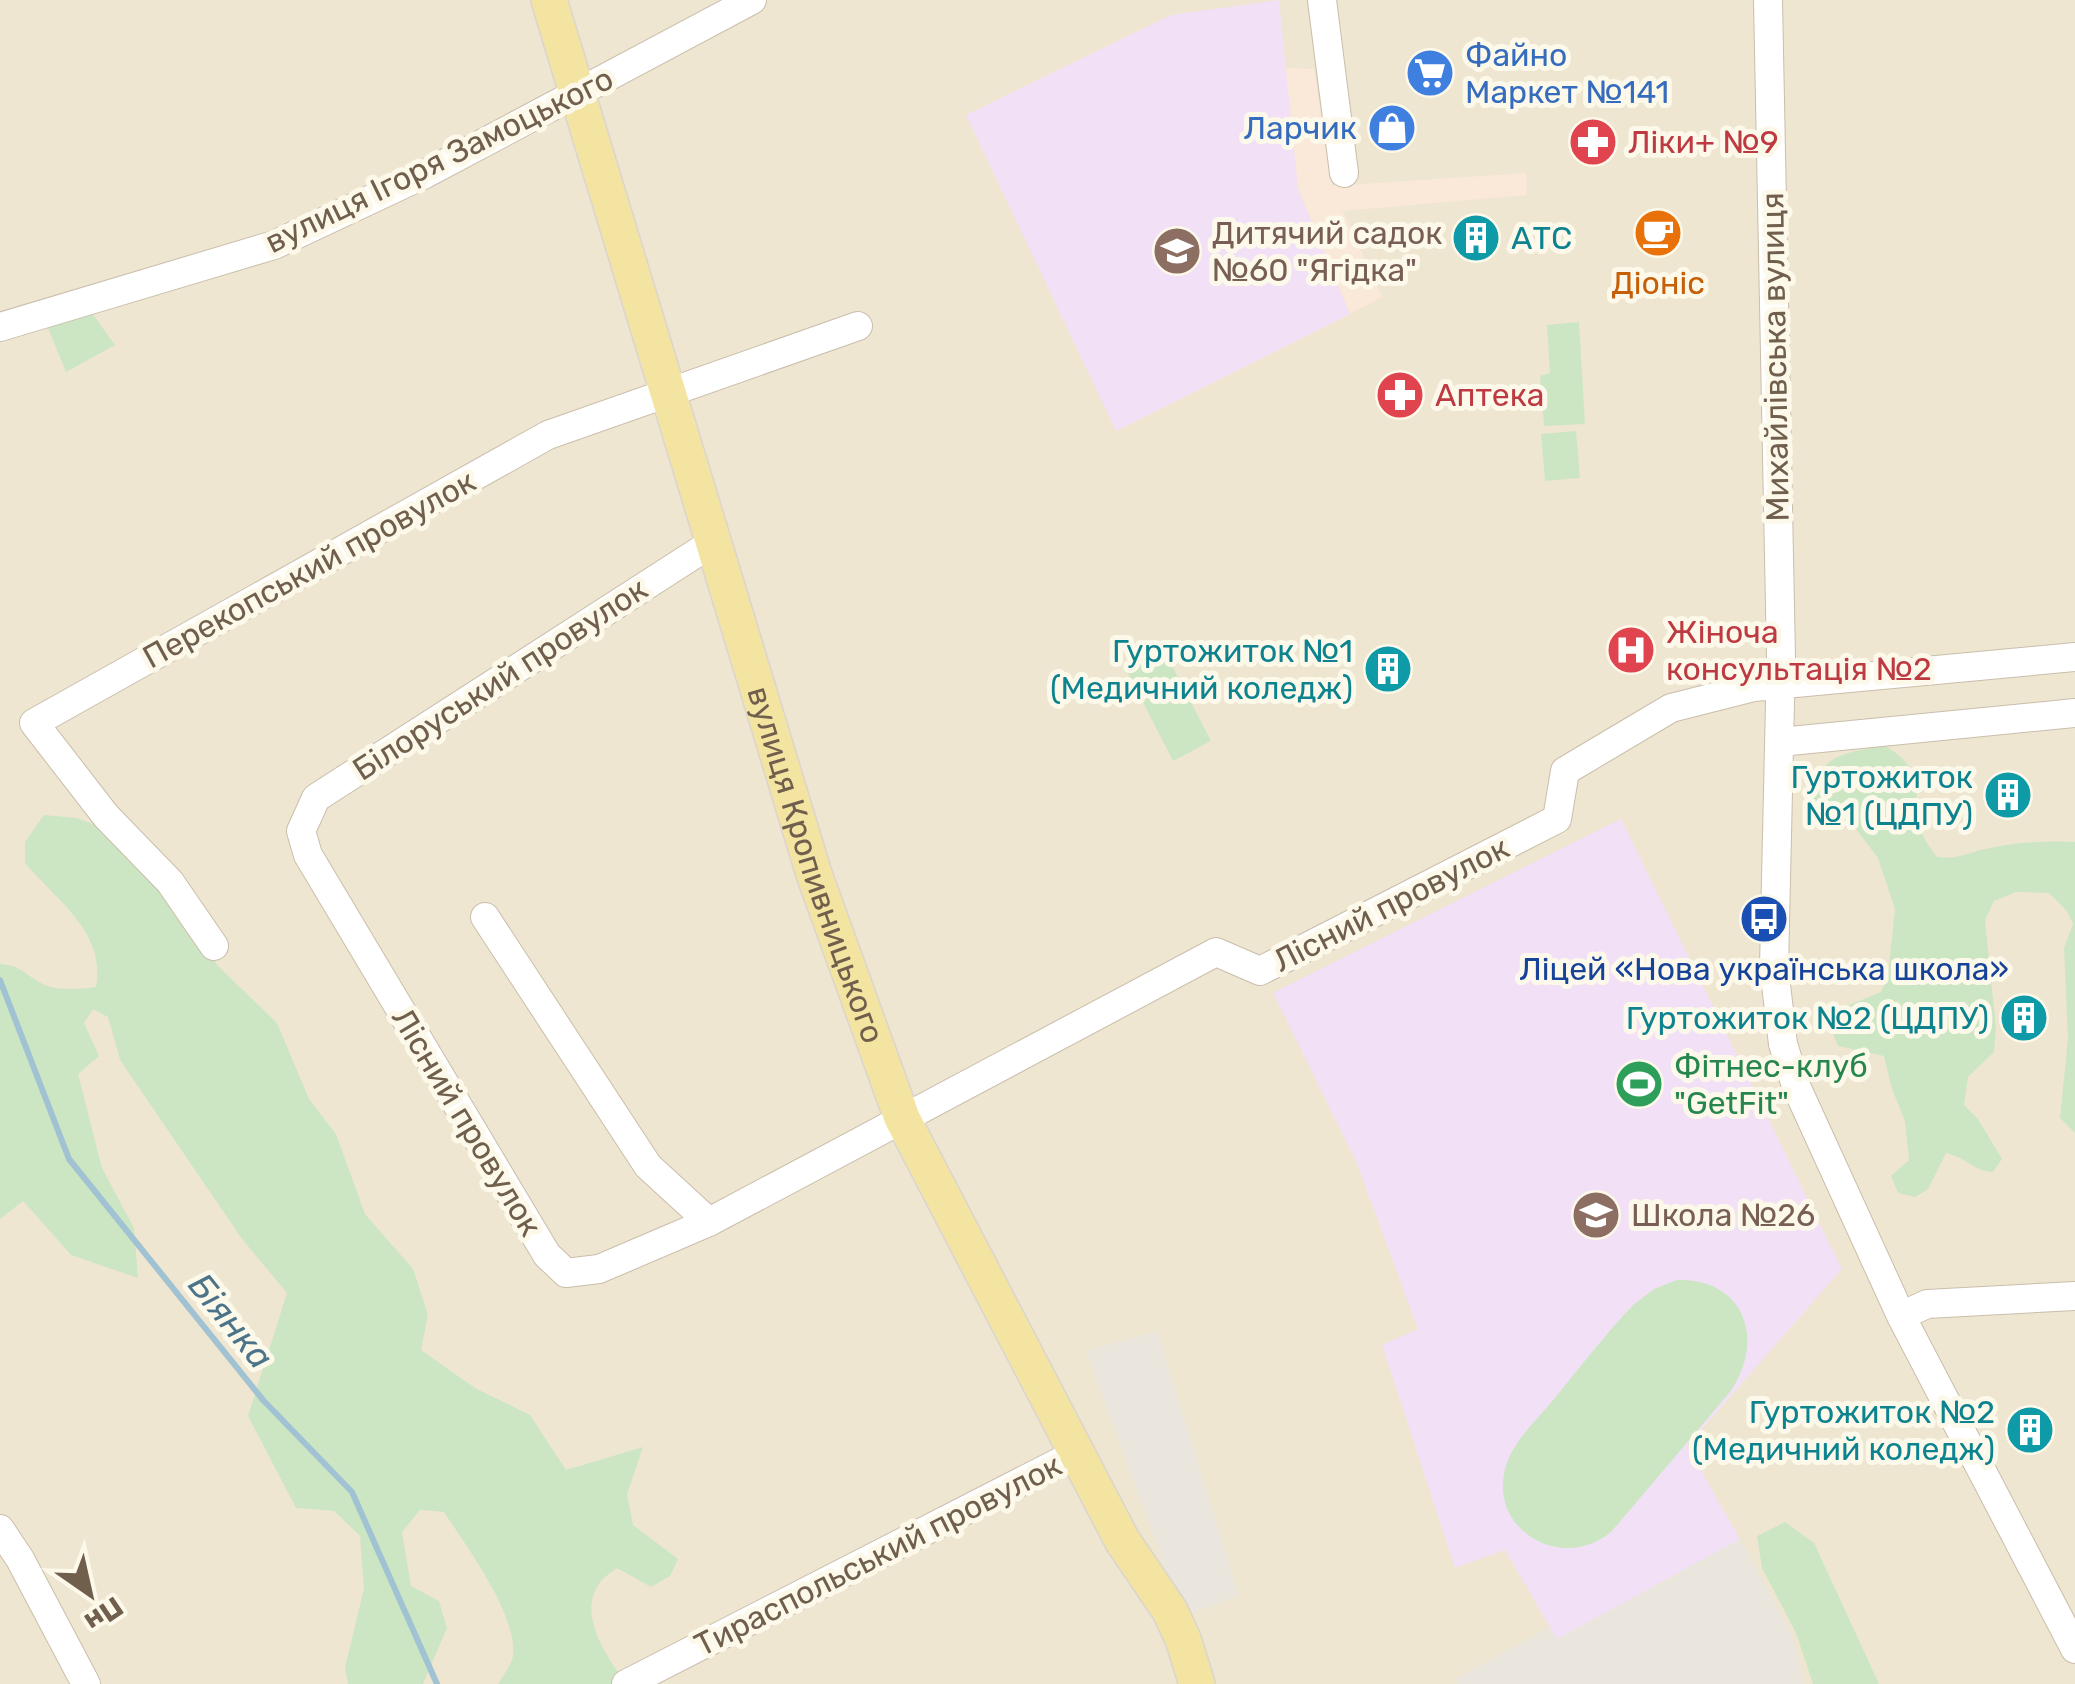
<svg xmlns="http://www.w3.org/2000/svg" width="2075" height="1684" font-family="Rubik,sans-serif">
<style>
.residential{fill:#eee6d1}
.commercial{fill:#fae8d8}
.industrial{fill:#eae6de}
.education{fill:#f2e1f6}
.green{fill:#cce6c4}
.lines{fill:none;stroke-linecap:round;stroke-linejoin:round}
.stream{stroke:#a1c2d3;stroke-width:6}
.minor-casing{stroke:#cabeab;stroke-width:30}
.major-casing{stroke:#dad5d0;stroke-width:38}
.minor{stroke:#fff;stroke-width:28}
.major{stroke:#f4e4a1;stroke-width:35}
.labels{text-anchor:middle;stroke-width:10;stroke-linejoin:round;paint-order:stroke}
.shop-label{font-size:32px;fill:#366cbe;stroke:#fdf9ea;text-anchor:start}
.health-label{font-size:32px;fill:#be3a42;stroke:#fdf9ea;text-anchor:start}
.street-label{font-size:32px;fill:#705f4c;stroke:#fdf9ea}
.education-label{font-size:32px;fill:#785e54;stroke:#fdf9ea;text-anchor:start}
.culture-label{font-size:32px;fill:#0d838f;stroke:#fdf9ea;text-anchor:end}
.food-label{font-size:32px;fill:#c56008;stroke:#fdf9ea}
.transit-label{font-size:32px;fill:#164399;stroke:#fdf9ea}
.leisure-label{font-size:32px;fill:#27864d;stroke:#fdf9ea;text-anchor:start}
.water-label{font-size:35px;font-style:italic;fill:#4b7389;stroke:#fdf9ea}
</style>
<rect width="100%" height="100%" fill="#faf5e4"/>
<path class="residential" d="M0,0h2075v1684h-2075z"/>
<path class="commercial" d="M1285,68l29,1 18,117 194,-13 1,22 -184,16 39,86 -32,17 -52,-125z"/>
<path class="industrial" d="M1157,1331l82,265 -56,20 -97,-265z
M1740,1539l52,95 12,50h-346l-3,-5 95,-52 7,11z"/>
<path class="education" d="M1279,0l19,189 52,125 -234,117 -150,-316 205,-100z
M1621,819l221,450 -155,177 53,93 -183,100 -52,-89 -50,18 -73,-223 36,-16 -62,-168 -83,-168z"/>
<path class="green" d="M91,312l24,33 -49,27 -18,-44z
M1579,322l6,102 -41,2 -4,-50 10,-3 -3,-48z
M1576,431l4,47 -35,3 -4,-47z
M1165,652l46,89 -38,20 -46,-90z
M1885,746c41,23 27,44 36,83 2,10 10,20 16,28 16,2 24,-1 40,-6 30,-8 66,-11 98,-9v291l-15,-15 8,-79 -4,-91 9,-24 -6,-13 -18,-18 -33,-1 -22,9 -9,19 11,108 -2,24 -26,25 -4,28 14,14 24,40 -9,13c-19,-1 -28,-15 -47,-19l-18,36 -13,8 -17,-4 -7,-17 18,-16 -4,-39 -13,-32 -8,-33 -46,-10 -8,-20 7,-16 44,-18 7,-17 7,-66 -17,-51 -23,-30 -43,-2 -9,-13c17,-55 27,-59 82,-67z
M44,815l32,3 33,11 51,51 58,86 59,57 32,76 27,35 29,80 48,55 15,46 -7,35 54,38 55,27 36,55 77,-23 -16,47 6,31 45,34 -8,17 -19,11 -34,-19c-5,4 -15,10 -18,16 -21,30 6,70 24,95l-1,5h-124c5,-8 13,-19 15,-28 5,-41 -47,-110 -69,-144l-24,-2 -18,22 9,54 28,15 8,27 -24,56h-75l-3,-16 19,-80 -4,-52 -26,-25 -38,-3 -48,-92 39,-123 -45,-54 -122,-179 -12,-43 -15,-8 -9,14 15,33 -21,18 24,94 32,60 4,50 -67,-23 -48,-54 -23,18v-255c24,2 25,12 45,21 16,6 34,4 51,2 10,-55 -39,-86 -71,-124v-21z
M1677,1280c68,-2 89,60 53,112l-118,139c-53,45 -130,-6 -104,-71 9,-23 31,-42 46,-61 26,-32 51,-64 79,-94l21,-16z
M1785,1522l29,21 65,141h-66l-17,-51 -34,-65 -5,-32z"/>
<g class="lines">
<path class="stream" d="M0,980l69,179 194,241 89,92 85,192"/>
<g class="minor-casing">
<path id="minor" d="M1322,0l22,173
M1768,0l13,658 -7,310 9,76 13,42 105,230 174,333
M0,327l274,-82 151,-71 327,-174
M715,541l-399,257 -15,33 7,24 239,400 19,18 33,-4 110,-47 507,-270 44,19 297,-152 8,-48 106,-63 83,-21 321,-30
M1780,742l295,-29
M485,917l163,249 61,56
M214,946l-44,-64 -64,-66 -72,-93 514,-288 310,-109
M1901,1316l26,-12 148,-8
M0,1529l20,30 66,125
M626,1684l451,-231"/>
</g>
<g class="major-casing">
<g id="major">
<path id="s1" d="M549,0l265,874 88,244 220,422 48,71 13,28 14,45"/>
</g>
</g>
<use href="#minor" class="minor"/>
<use href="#major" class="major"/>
</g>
<defs>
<g id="supermarket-disc" transform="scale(2.5)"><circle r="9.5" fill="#3f7fe0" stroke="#fdf9ea"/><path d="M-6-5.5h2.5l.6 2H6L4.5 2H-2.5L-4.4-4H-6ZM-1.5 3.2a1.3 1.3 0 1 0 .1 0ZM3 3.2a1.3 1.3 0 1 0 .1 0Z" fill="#fff"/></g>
<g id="shop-disc" transform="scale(2.5)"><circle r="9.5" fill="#3f7fe0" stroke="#fdf9ea"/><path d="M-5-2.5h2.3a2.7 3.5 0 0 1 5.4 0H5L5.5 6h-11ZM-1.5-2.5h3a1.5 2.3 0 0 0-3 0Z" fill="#fff"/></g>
<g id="pharmacy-disc" transform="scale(2.5)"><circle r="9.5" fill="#e0444e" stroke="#fdf9ea"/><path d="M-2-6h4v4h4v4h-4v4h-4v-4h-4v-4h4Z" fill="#fff"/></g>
<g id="cafe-disc" transform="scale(2.5)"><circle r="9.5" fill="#e8710a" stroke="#fdf9ea"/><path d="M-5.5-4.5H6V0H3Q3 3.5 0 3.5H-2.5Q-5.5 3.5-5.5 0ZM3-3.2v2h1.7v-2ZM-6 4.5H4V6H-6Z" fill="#fff"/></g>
<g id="building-disc" transform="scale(2.5)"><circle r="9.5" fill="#0f9aa8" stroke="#fdf9ea"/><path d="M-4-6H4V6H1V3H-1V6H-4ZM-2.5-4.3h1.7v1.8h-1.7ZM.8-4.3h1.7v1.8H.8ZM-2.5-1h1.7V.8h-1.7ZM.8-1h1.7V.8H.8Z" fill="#fff"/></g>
<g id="school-disc" transform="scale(2.5)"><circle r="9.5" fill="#8d6e63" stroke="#fdf9ea"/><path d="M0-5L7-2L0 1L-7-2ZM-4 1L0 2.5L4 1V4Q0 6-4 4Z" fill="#fff"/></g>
<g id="hospital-disc" transform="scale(2.5)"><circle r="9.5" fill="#e0444e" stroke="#fdf9ea"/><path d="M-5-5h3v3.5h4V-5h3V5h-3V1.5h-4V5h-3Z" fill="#fff"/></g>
<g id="bus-disc" transform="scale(2.5)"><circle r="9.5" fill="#1a4fb4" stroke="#fdf9ea"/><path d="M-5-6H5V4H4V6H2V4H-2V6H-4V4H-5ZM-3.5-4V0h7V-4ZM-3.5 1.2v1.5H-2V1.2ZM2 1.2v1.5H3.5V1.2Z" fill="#fff"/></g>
<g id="stadium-disc" transform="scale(2.5)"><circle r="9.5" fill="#2e9e5b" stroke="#fdf9ea"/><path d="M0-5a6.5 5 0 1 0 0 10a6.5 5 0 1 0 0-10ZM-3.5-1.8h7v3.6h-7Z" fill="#fff"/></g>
</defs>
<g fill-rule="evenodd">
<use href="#supermarket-disc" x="1430" y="73"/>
<use href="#shop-disc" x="1392" y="128"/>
<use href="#pharmacy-disc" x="1593" y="142"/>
<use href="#cafe-disc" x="1658" y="233"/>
<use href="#building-disc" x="1476" y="238"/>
<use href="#school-disc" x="1177" y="251"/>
<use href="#pharmacy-disc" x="1400" y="395"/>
<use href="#hospital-disc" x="1631" y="650"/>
<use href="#building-disc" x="1388" y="669"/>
<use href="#building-disc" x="2008" y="795"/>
<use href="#bus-disc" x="1764" y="919"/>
<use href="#building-disc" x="2024" y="1018"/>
<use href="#stadium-disc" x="1639" y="1084"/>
<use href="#school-disc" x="1596" y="1215"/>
<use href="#building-disc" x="2030" y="1430"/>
</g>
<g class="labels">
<g class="shop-label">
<text x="1465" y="66">Файно<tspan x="1465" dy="37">Маркет №141</tspan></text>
<text x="1357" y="139" text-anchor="end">Ларчик</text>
</g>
<g class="health-label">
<text x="1628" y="153">Ліки+ №9</text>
<text x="1435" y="406">Аптека</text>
<text x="1666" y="643">Жіноча<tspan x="1666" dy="37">консультація №2</tspan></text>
</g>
<g class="street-label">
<text transform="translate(439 160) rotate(-26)" y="11">вулиця Ігоря Замоцького</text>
<text transform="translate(1775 357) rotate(-91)" y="11">Михайлівська вулиця</text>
<text transform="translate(309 569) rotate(-29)" y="11">Перекопський провулок</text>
<text transform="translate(500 679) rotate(-33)" y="11">Білоруський провулок</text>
<text dy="11" stroke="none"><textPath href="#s1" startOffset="905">вулиця Кропивницького</textPath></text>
<text transform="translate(1391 904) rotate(-27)" y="11">Лісний провулок</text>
<text transform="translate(467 1122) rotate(59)" y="11">Лісний провулок</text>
<text transform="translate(878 1555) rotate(-27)" y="11">Тираспольський провулок</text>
</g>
<g class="education-label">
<text x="1212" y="244">Дитячий садок<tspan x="1212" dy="37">№60 "Ягідка"</tspan></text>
<text x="1631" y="1226">Школа №26</text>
</g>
<g class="culture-label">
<text x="1511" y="249" text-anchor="start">АТС</text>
<text x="1353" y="662">Гуртожиток №1<tspan x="1353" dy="37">(Медичний коледж)</tspan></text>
<text x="1973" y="788">Гуртожиток<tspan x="1973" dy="37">№1 (ЦДПУ)</tspan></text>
<text x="1989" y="1029">Гуртожиток №2 (ЦДПУ)</text>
<text x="1995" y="1423">Гуртожиток №2<tspan x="1995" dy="37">(Медичний коледж)</tspan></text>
</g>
<g class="food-label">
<text x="1658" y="294">Діоніс</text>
</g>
<g class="transit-label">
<text x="1764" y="980">Ліцей «Нова українська школа»</text>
</g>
<g class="leisure-label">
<text x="1674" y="1077">Фітнес-клуб<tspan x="1674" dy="37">"GetFit"</tspan></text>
</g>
<g class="water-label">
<text transform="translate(231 1321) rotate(51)" y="12">Біянка</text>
</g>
</g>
<g transform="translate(90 1594) rotate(146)" stroke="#fdf9ea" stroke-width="8" paint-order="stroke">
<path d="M0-8L18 38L0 25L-18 38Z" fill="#705f4c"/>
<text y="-15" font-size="28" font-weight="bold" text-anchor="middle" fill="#705f4c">Пн</text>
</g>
</svg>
